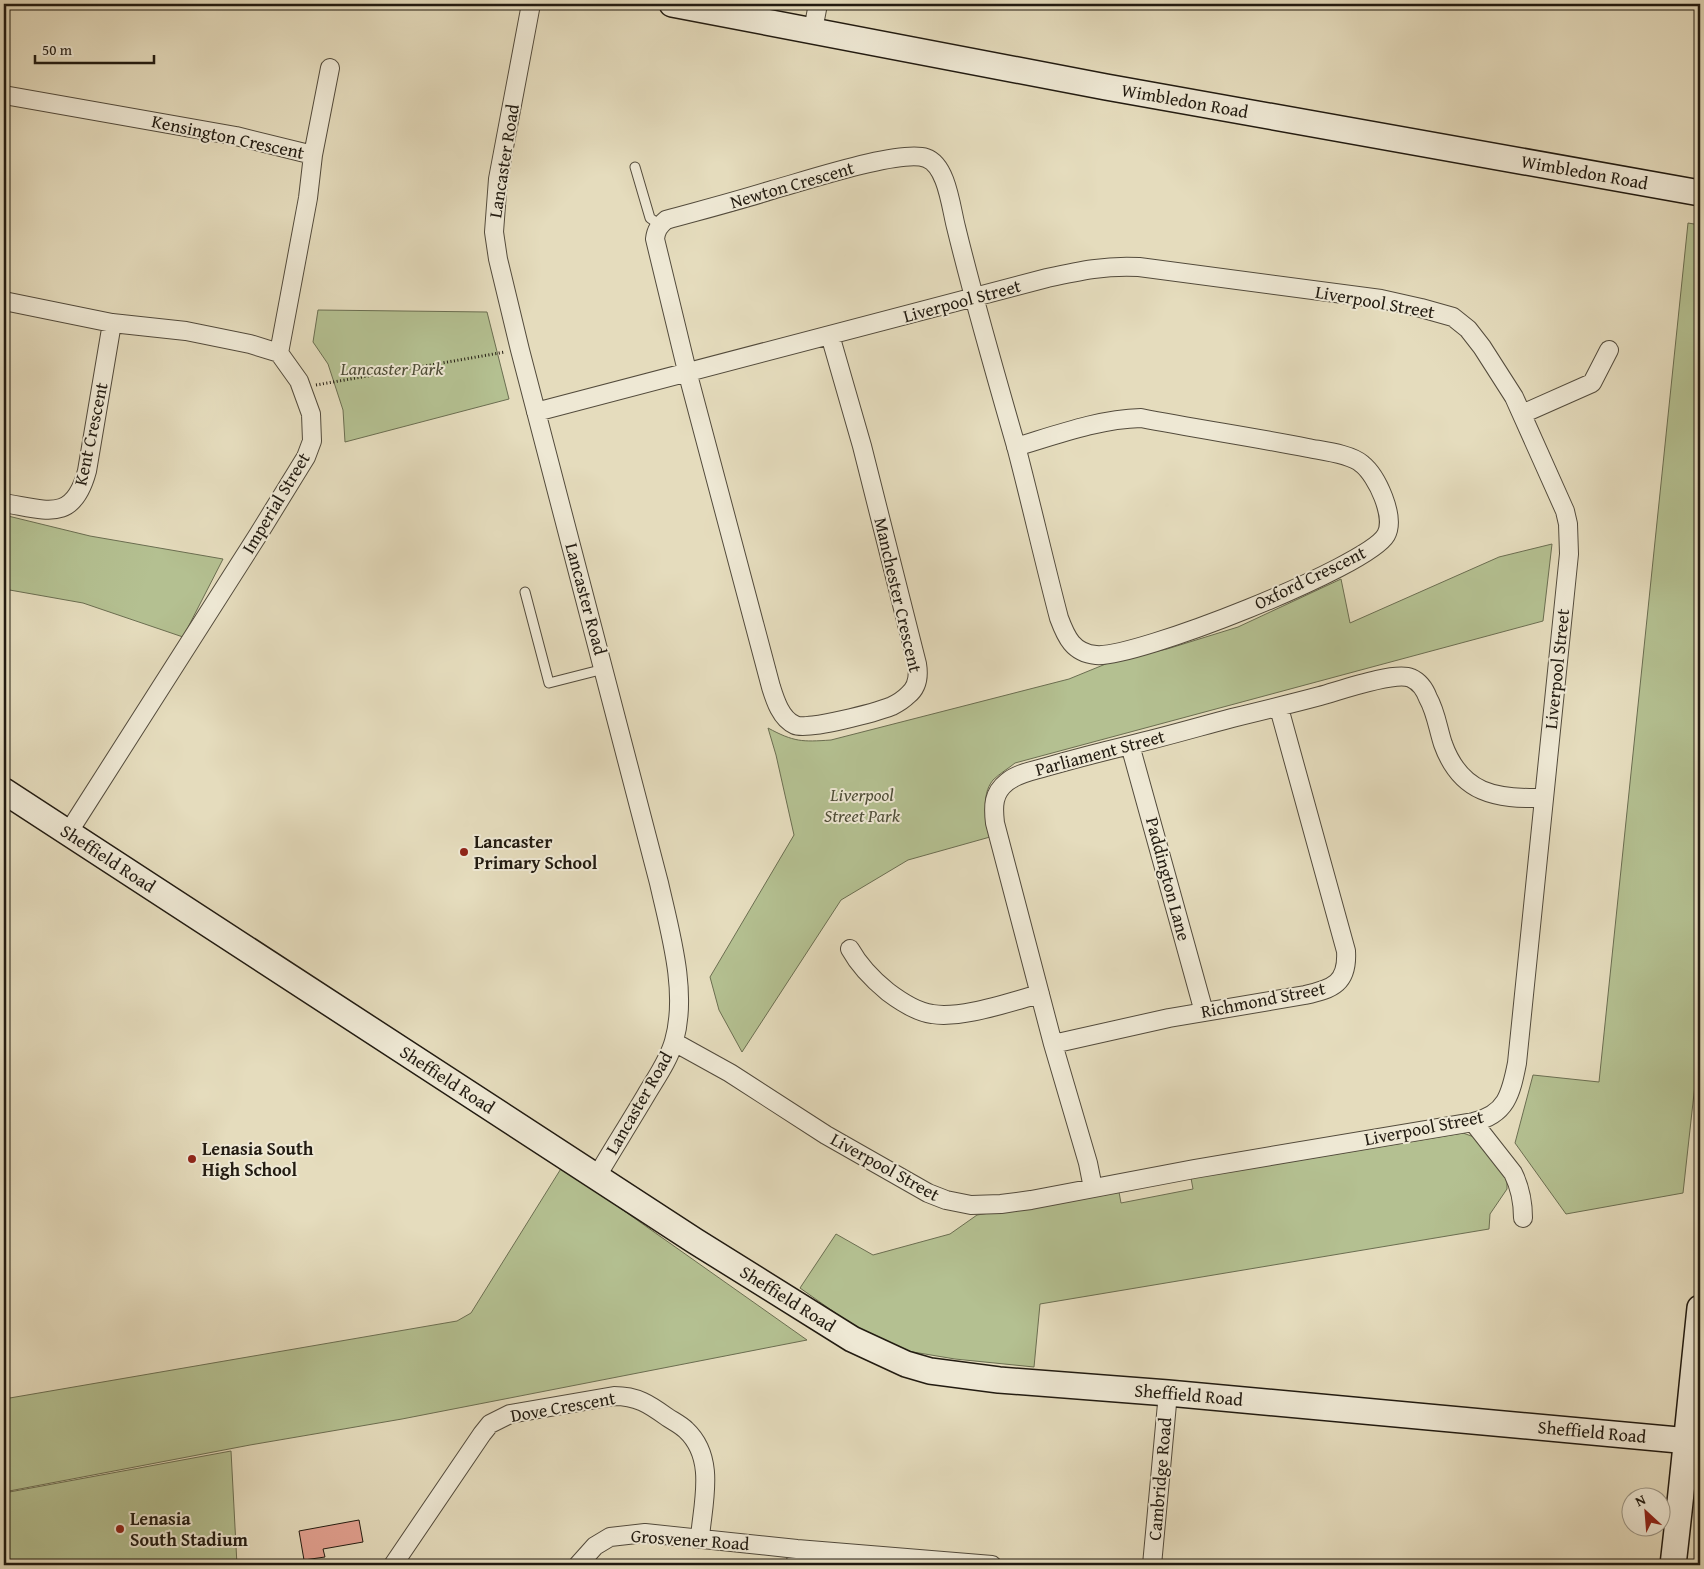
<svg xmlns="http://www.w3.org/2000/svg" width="1704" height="1569" font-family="'Gentium Book Plus',serif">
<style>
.green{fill:#b4c091;stroke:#6b6e51}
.building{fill:#e3a191;stroke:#221b11}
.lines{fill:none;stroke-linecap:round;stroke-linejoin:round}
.lane-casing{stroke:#534b3c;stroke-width:11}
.street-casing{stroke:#534b3c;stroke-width:20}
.secondary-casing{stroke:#221b11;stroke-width:28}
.path{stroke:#221b11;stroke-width:3;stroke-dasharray:1 2.5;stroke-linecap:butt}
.lane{stroke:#eee8d4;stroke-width:9}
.street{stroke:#eee8d4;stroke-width:18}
.secondary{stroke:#eee8d4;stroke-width:25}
.poi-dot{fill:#8f2418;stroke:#eee8d4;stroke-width:2}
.labels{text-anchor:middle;stroke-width:4;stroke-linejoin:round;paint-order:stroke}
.street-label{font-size:18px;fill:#221b11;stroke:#eee8d4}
.park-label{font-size:18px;font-style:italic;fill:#4e4d37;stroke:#eee8d4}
.poi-label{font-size:18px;font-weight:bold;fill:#221b11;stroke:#eee8d4;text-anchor:start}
</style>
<rect width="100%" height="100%" fill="#e5dcbd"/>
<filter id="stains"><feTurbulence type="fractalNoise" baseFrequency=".004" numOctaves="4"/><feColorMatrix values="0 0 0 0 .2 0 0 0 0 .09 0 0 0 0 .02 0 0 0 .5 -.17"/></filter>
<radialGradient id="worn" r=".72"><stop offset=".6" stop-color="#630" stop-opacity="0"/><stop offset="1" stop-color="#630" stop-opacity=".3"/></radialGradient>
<path class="green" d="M1688,223l12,2v814l-17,154 -117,21 -51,-71 18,-68 66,7z
M318,310l169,2 22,87 -164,43 -2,-32 -15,-46 -15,-22z
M4,515l86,21 133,23 -40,78 -100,-34 -79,-14z
M1552,544l-9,77 -528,142c-6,5 -16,11 -22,17 -13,16 -6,39 -3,57l-82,23 -67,40 -99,152 -23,-42 -9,-33 84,-142 -18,-80 -8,-27c26,14 34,14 63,12l238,-61 44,-18 54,-12 71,-22 103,-48 9,44 149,-66z
M1463,1133l11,4 33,39v13l-17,25 -1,15 -449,75 -6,63 -79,-8 -48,-8 -46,-20 -61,-43 36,-54 37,21 77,-21 27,-19 142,-23 2,11 72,-14 -2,-11z
M562,1167l245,173 -405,79 -152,26 -246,47v-93l453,-78 14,-8z
M231,1451l6,114h-233v-72z"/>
<path class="building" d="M359,1520l4,22 -40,7 2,8 -21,3 -5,-29z"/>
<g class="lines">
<g class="lane-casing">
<path id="lane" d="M635,167l15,51 10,7
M525,592l24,91 55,-14"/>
</g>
<g class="street-casing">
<path id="street" d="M531,4l-33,175 -4,53 4,27 22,91 139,533c11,49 29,109 15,158 -5,19 -18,37 -28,54 -16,27 -33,54 -49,81
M813,30l5,-26
M4,95l232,41 77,19 -5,43 -29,155
M313,155l17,-87
M4,301l108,22 74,8 64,13 29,9 20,28 12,33 1,27 -6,16 -48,78 -190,298
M830,335l32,111 55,218c2,12 1,23 -9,31 -5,5 -10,8 -16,11 -15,6 -85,25 -97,19 -14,-6 -20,-25 -24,-38l-84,-316 -32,-132c1,-9 4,-13 11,-19 36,-10 71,-19 106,-30 30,-8 128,-41 154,-32 21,7 25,50 30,69 18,74 39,146 60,219 15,57 28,115 43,172 7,19 14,35 37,37 38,4 272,-88 290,-120 10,-18 -9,-59 -24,-71 -11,-10 -39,-13 -54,-16 -55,-11 -111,-19 -167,-30 -42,1 -85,17 -125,29
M536,412l511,-134c32,-7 59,-13 92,-11l242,32 40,9 32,9 15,12 14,18 32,50 51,114 3,13 1,30 -52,509c-6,31 -11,52 -44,59l-279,47 -163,31 -30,4 -30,1 -25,-5 -18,-7 -102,-58 -96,-62 -56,-31
M1522,414l70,-31 17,-33
M4,503c43,7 69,20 83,-32l25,-148
M1130,745l74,267
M850,949c10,18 22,30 38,43 12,9 28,20 44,22 30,5 77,-12 108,-20
M1053,1044l116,-26 136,-23c28,-6 43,-12 41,-44l-67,-243
M1473,1122l40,51c7,14 10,29 10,45
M1093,1188l-5,-25 -35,-119 -58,-221c-2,-17 -2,-30 12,-41 11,-9 26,-11 39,-15 28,-8 55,-15 84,-22 34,-8 68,-18 102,-27 29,-7 58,-14 88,-22 19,-5 74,-25 91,-18 9,4 14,12 17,20 8,14 10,31 15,46 18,50 53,55 100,54
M393,1565l89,-131 8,-10 20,-10 104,-18c23,0 35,8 53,21 6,4 14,8 19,13 30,28 17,72 14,107
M578,1565l17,-19 15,-9 35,-4 152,16 195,16
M796,1565l1,-16
M1152,1565l16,-172"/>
</g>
<g class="secondary-casing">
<g id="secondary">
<path id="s1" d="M672,4l434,83 594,106"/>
<path id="s2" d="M4,791l691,450 157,98 54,25 24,7 69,9 169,13 532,49"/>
<path d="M1673,1565c10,-85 18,-171 27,-257"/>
</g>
</g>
<path class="path" d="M316,385l189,-33"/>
<use href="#lane" class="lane"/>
<use href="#street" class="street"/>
<use href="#secondary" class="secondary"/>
</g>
<g class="poi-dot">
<circle cx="464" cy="852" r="5"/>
<circle cx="192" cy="1159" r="5"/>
<circle cx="120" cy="1529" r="5"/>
</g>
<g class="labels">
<g class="street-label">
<text dy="6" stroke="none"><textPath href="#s1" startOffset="522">Wimbledon Road</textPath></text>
<text transform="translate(228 137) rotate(12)" y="6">Kensington Crescent</text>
<text transform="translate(504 161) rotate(-81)" y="6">Lancaster Road</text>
<text dy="6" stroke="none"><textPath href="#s1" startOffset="928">Wimbledon Road</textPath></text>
<text transform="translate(792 185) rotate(-16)" y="6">Newton Crescent</text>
<text transform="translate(962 301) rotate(-15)" y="6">Liverpool Street</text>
<text transform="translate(1375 302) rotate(10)" y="6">Liverpool Street</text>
<text transform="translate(91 434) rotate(-78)" y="6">Kent Crescent</text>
<text transform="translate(276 503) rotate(-59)" y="6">Imperial Street</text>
<text transform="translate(1310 578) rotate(-26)" y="6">Oxford Crescent</text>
<text transform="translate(898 595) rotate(77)" y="6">Manchester Crescent</text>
<text transform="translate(586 599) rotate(75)" y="6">Lancaster Road</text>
<text transform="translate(1557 669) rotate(-84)" y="6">Liverpool Street</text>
<text transform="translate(1100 753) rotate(-15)" y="6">Parliament Street</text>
<text dy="6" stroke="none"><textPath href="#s2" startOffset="124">Sheffield Road</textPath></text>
<text transform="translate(1168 879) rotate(75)" y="6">Paddington Lane</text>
<text transform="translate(1263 1000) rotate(-11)" y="6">Richmond Street</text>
<text dy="6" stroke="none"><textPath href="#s2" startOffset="529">Sheffield Road</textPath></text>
<text transform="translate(639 1103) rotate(-60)" y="6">Lancaster Road</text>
<text transform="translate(1424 1128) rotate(-11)" y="6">Liverpool Street</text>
<text transform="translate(885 1167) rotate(29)" y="6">Liverpool Street</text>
<text dy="6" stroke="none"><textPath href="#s2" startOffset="934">Sheffield Road</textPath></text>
<text dy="6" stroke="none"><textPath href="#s2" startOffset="1354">Sheffield Road</textPath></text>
<text transform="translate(563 1407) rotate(-10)" y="6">Dove Crescent</text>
<text dy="6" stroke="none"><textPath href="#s2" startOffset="1759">Sheffield Road</textPath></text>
<text transform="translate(1160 1479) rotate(-85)" y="6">Cambridge Road</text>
<text transform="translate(690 1540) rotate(4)" y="6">Grosvener Road</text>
</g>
<g class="park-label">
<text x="392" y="375">Lancaster Park</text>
<text x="862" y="801">Liverpool<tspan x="862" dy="21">Street Park</tspan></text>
</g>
<g class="poi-label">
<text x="474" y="848">Lancaster<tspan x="474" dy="21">Primary School</tspan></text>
<text x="202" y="1155">Lenasia South<tspan x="202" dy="21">High School</tspan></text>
<text x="130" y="1525">Lenasia<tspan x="130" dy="21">South Stadium</tspan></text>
</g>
</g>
<rect width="1704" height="1569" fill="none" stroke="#e5dcbd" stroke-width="20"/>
<rect x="5" y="5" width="1694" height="1559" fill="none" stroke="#221b11" stroke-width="2.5"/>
<rect x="10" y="10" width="1684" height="1549" fill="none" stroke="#221b11"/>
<g transform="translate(1646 1512) rotate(334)"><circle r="24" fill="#eee8d4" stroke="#9c9686"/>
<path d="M0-4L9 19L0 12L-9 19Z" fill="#8f2418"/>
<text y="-8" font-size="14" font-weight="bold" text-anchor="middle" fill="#221b11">N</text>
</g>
<path d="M35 55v8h119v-8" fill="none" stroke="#221b11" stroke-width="2.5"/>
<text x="42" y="55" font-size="15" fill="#221b11" stroke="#eee8d4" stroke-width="4" paint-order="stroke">50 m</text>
<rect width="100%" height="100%" filter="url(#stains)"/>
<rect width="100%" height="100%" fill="url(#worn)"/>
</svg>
